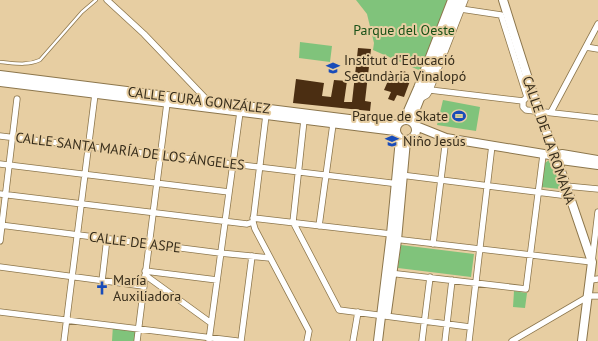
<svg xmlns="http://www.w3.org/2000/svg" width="598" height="341" font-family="'PT Sans',sans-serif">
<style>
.green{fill:#80c37b}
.building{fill:#4b2e12}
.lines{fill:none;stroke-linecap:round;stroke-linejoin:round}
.lane-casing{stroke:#8c764c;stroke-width:4}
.street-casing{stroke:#8c764c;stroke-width:7}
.secondary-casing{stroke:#8c764c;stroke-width:10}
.lane{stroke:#fff;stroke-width:2.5}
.street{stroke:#fff;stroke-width:5.5}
.secondary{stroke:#fff;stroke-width:8}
.labels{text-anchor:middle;stroke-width:4;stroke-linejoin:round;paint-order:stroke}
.park-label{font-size:14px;fill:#195117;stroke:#e7cea2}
.poi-label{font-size:14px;fill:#372d1b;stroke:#e7cea2;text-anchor:start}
.street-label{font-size:14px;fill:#372d1b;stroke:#e7cea2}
</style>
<rect width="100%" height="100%" fill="#e7cea2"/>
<path class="green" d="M356,0h92l-27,71 -48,-21 1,-7 -7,-29z
M300,42l32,4 -2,16 -31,-4z
M443,100l37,7 -4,24 -39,-6z
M549,160l5,2 7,22 -1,5 -19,-2 4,-24z
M401,245l73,9 -3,23 -73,-9z
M514,291l13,2 -2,15 -12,-1z
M113,325l26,3 -2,13h-25z"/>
<path class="building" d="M358,48l13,1 -6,52 6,1 -1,9 -77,-8 3,-24 28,4 -2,13 9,1 3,-17 13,1 -3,21h8z
M403,71l6,2 -2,7 3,1 -6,16 -7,-2 -3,6 -6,-2 3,-7 -7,-2 7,-16h2z"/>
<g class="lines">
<g class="lane-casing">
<path id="lane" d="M0,62c14,1 27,4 40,-2l42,-48 14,-12"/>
</g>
<g class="street-casing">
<path id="street" d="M107,0l37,34 64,67
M461,9l40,6
M501,15l26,82
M586,47l12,2
M430,90l93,11
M534,95l-7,2 -4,4v6l3,3 72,8
M420,99l7,-4 3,-5 35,-90
M551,112l47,-88
M266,115l-13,107 2,7 54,102 -2,10
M304,120l-11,102 46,88 131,17
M0,136l399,48
M0,164l229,28
M401,175l168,21
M566,186l32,3
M0,194l247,30 6,-2
M253,218l138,16
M0,225l220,28 50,5
M319,226l14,-102
M394,239l198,23 6,-50
M0,241l17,-142
M433,244l13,-106
M0,267l143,19
M145,271l72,9
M389,273l137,16 17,-134
M145,275l66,48
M591,280l7,-1
M102,281l5,-43
M0,312l237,29
M209,340l31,-228
M64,341l31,-247
M137,341l30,-238
M241,341l11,-85
M353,341l5,-29
M422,341l8,-64
M445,341l7,-61
M469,341l23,-196
M512,341l77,-45h9"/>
</g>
<g class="secondary-casing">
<path id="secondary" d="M503,0l10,32 26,81 17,43 36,106 -10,79
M0,75l397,50
M0,82l395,49
M396 130a10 10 0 1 1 20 0a10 10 0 1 1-20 0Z
M404,120l14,-32 34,-88
M411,121l48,-121
M416,126l30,12 110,18 5,4 37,5
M556,156l6,-2 36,6
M387,312l10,-72 9,-99
M378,341l13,-107 9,-95"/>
</g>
<use href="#lane" class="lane"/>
<use href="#street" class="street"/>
<use href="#secondary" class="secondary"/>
</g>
<defs>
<g id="school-bare" transform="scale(1.08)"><path d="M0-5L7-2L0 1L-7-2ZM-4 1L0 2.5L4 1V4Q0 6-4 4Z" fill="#194cb9" stroke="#e7cea2" stroke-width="2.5" paint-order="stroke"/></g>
<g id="stadium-bare" transform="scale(1.08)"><path d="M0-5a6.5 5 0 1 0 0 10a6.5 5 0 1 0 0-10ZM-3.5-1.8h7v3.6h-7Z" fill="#194cb9" stroke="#e7cea2" stroke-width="2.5" paint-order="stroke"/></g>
<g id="church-bare" transform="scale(1.08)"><path d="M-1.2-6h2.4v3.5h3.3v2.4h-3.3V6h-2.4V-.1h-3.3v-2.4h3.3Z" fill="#194cb9" stroke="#e7cea2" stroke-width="2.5" paint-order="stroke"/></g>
</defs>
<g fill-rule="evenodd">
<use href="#school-bare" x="333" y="68"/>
<use href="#stadium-bare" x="459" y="116"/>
<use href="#school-bare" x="392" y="141"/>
<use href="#church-bare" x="102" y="288"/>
</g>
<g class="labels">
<g class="park-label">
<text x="404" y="35">Parque del Oeste</text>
</g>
<g class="poi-label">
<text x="344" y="65">Institut d'Educació<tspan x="344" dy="16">Secundària Vinalopó</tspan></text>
<text x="448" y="121" text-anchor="end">Parque de Skate</text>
<text x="403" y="146">Niño Jesús</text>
<text x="113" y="285">María<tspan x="113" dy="16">Auxiliadora</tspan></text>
</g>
<g class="street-label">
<text transform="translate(199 100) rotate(7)" y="5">CALLE CURA GONZÁLEZ</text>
<text transform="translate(549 140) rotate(71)" y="5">CALLE DE LA ROMANA</text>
<text transform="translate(130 151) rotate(7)" y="5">CALLE SANTA MARÍA DE LOS ÁNGELES</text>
<text transform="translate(135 242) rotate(7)" y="5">CALLE DE ASPE</text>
</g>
</g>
</svg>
